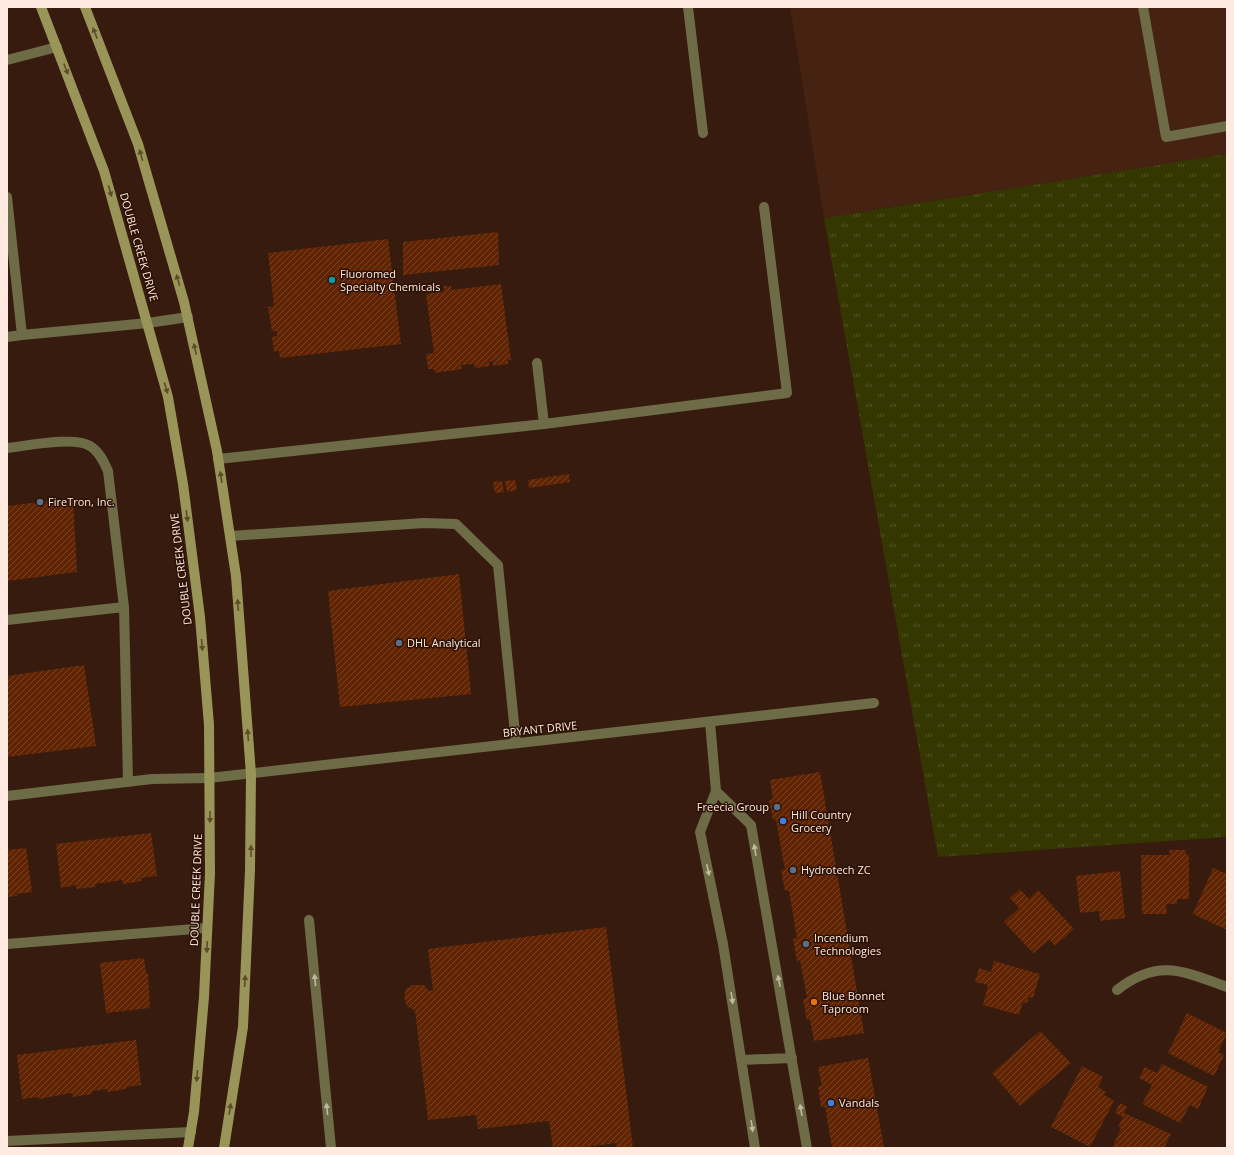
<svg xmlns="http://www.w3.org/2000/svg" width="1234" height="1155" font-family="'Open Sans',sans-serif">
<style>
.built{fill:#452212}
.grass{fill:url(#grass-tufts)}
.building{fill:url(#building-hatch)}
.lines{fill:none;stroke-linecap:round;stroke-linejoin:round}
.lane{stroke:#6e6c46;stroke-width:10}
.street{stroke:#6e6c46;stroke-width:10}
.secondary{stroke:#999558;stroke-width:10}
.oneway{fill:#5d4c2a}
.oneway2{fill:#c4b8a3}
.culture-dot{fill:#0f9aa8;stroke:#2c1105;stroke-width:1.5}
.service-dot{fill:#5c6f8a;stroke:#2c1105;stroke-width:1.5}
.shop-dot{fill:#3f7fe0;stroke:#2c1105;stroke-width:1.5}
.food-dot{fill:#e8710a;stroke:#2c1105;stroke-width:1.5}
.labels{text-anchor:middle;stroke-width:3;stroke-linejoin:round;paint-order:stroke}
.street-label{font-size:11px;fill:#feeae1;stroke:#2c1105}
.poi-label{font-size:11px;fill:#feeae1;stroke:#2c1105;text-anchor:start}
</style>
<defs>
<pattern id="grass-tufts" width="24" height="20" patternUnits="userSpaceOnUse"><rect width="24" height="20" fill="#353700"/><path d="M3 7l-1-3M5 7V3M7 7l1-3M15 17l-1-3M17 17v-4M19 17l1-3" fill="none" stroke="#535425"/></pattern>
<pattern id="building-hatch" width="6" height="6" patternUnits="userSpaceOnUse"><rect width="6" height="6" fill="#602403"/><path d="M-1 1l2-2M0 6l6-6M5 7l2-2" fill="none" stroke="#784427"/></pattern>
</defs>
<rect width="100%" height="100%" fill="#361b0e"/>
<path class="built" d="M790,7h437v147l-403,64z"/>
<path class="grass" d="M1227,154v683l-289,20 -114,-639z"/>
<path class="building" d="M498,232l1,33 -96,10v-33z
M388,239l13,105 -121,14 -1,-7 -5,1 -2,-15 5,-1v-5h-5l-4,-24 6,-1 -6,-53z
M501,284l10,76h-3v4l-15,2v-5l-4,1 1,4 -15,2 -1,-4 -13,1 1,4 -27,4 -1,-4h-6l-2,-15 8,-1 -8,-59 18,-3v-5h7v4z
M569,474l1,8 -41,6 -1,-8z
M515,480l2,10 -10,2 -2,-11z
M502,481l2,11 -9,1 -2,-11z
M73,498l4,74 -70,9v-75z
M459,574l12,120 -131,13 -12,-116z
M84,665l12,81 -89,11v-81z
M820,772l44,261 -50,8 -4,-22 -3,1 -4,-21 4,-1 -7,-38 -3,1 -4,-22 4,-1 -8,-47h-4l-2,-10 -2,-11h4l-9,-50h-3l-4,-20 4,-1 -3,-19z
M151,833l6,43 -16,2 1,3 -20,3v-4l-27,4 1,3 -20,2v-4l-15,3 -5,-44z
M26,848l6,44 -16,2 1,2 -10,1v-47z
M1169,850h17v5h3v44h-12v5h-11l1,10h-25l-1,-59h29z
M1213,868l14,6v56l-34,-16z
M1120,871l5,47 -25,3 -1,-10 -19,2 -4,-37z
M1020,889l9,10 9,-9 36,39 -19,17 -5,-6 -17,13 -29,-31 15,-14 -9,-10z
M606,927l27,221h-16l-1,-5 -38,5h-25l-4,-27 -71,8 -2,-14 -48,5 -13,-109 -8,-5 -3,-9 2,-8 7,-4h11l5,6 4,-1 -5,-41z
M144,958l2,15h2l2,35 -44,5 -6,-50z
M994,961l46,13 -7,24 -4,-1 -2,6 -4,-1 -4,13 -36,-10 5,-20 -13,-3 4,-14 12,4z
M1187,1013l40,20 -9,19 6,3 -10,21 -46,-23z
M1040,1031l31,32 -51,43 -28,-33z
M136,1040l5,45 -15,2v2l-19,3v-3l-15,2v3l-19,3 -1,-4 -34,6v-2l-16,2 -5,-44z
M868,1058l16,90h-52l-7,-41h-4l-3,-21h4l-4,-19z
M1162,1064l46,23 -10,22 -8,-4 -10,18 -38,-19 10,-19 -13,-7 6,-11 12,6z
M1082,1066l21,11 -5,10 8,5 -2,3 10,6 -24,46 -39,-20z
M1120,1103l7,4 -3,6 47,21 -7,14h-52l9,-20 -3,-1 5,-10 -8,-4z"/>
<g class="lines">
<path class="lane" d="M688,7l15,126
M1143,7l23,130 61,-11
M7,60l50,-13
M7,197l15,138 126,-12 40,-6
M7,337l15,-2
M544,424l243,-31 -23,-186
M7,448c19,-2 68,-12 83,-2 9,5 14,16 18,25l16,136 4,175
M218,459l326,-35 -7,-61
M230,536l194,-13 32,1 42,41 18,178
M7,620l117,-13
M710,722l6,69 -16,41 23,112 32,204
M716,791l35,34 56,323
M7,796l145,-17 57,-1
M309,920l22,228
M7,944l200,-16
M742,1060l50,-2
M7,1141l184,-9"/>
<path class="street" d="M209,778l665,-75
M1117,990c41,-32 66,-19 110,-3"/>
<path class="secondary" d="M41,7l63,164 64,226 15,87 17,133 9,108 1,148 -6,124 -10,115 -6,36
M85,7l53,137 46,158 33,149 19,125 15,198 -1,96 -7,157 -19,121"/>
</g>
<defs><path id="oneway-solid" d="M-6-.8H1V-3.2L6.5 0L1 3.2V.8H-6Z"/></defs>
<g class="oneway">
<use href="#oneway-solid" transform="translate(95 33) rotate(-111)"/>
<use href="#oneway-solid" transform="translate(66 69) rotate(68)"/>
<use href="#oneway-solid" transform="translate(141 155) rotate(-106)"/>
<use href="#oneway-solid" transform="translate(110 191) rotate(74)"/>
<use href="#oneway-solid" transform="translate(178 280) rotate(-106)"/>
<use href="#oneway-solid" transform="translate(195 349) rotate(-102)"/>
<use href="#oneway-solid" transform="translate(166 388) rotate(74)"/>
<use href="#oneway-solid" transform="translate(221 477) rotate(-99)"/>
<use href="#oneway-solid" transform="translate(187 516) rotate(83)"/>
<use href="#oneway-solid" transform="translate(238 605) rotate(-94)"/>
<use href="#oneway-solid" transform="translate(202 645) rotate(85)"/>
<use href="#oneway-solid" transform="translate(248 735) rotate(-94)"/>
<use href="#oneway-solid" transform="translate(210 817) rotate(90)"/>
<use href="#oneway-solid" transform="translate(251 851) rotate(-90)"/>
<use href="#oneway-solid" transform="translate(207 947) rotate(93)"/>
<use href="#oneway-solid" transform="translate(245 981) rotate(-87)"/>
<use href="#oneway-solid" transform="translate(197 1076) rotate(95)"/>
<use href="#oneway-solid" transform="translate(230 1109) rotate(-81)"/>
</g>
<g class="oneway2">
<use href="#oneway-solid" transform="translate(755 850) rotate(-99)"/>
<use href="#oneway-solid" transform="translate(708 870) rotate(78)"/>
<use href="#oneway-solid" transform="translate(315 980) rotate(-96)"/>
<use href="#oneway-solid" transform="translate(779 981) rotate(-101)"/>
<use href="#oneway-solid" transform="translate(732 998) rotate(81)"/>
<use href="#oneway-solid" transform="translate(327 1109) rotate(-96)"/>
<use href="#oneway-solid" transform="translate(801 1110) rotate(-99)"/>
<use href="#oneway-solid" transform="translate(752 1126) rotate(81)"/>
</g>
<circle class="culture-dot" cx="332" cy="280" r="4"/>
<g class="service-dot">
<circle cx="40" cy="502" r="4"/>
<circle cx="399" cy="643" r="4"/>
<circle cx="777" cy="807" r="4"/>
<circle cx="793" cy="870" r="4"/>
<circle cx="806" cy="944" r="4"/>
</g>
<g class="shop-dot">
<circle cx="783" cy="821" r="4"/>
<circle cx="831" cy="1103" r="4"/>
</g>
<circle class="food-dot" cx="814" cy="1002" r="4"/>
<g class="labels">
<g class="street-label">
<text transform="translate(139 247) rotate(74)" y="4">DOUBLE CREEK DRIVE</text>
<text transform="translate(181 569) rotate(-97)" y="4">DOUBLE CREEK DRIVE</text>
<text transform="translate(540 729) rotate(-6)" y="4">BRYANT DRIVE</text>
<text transform="translate(196 890) rotate(-88)" y="4">DOUBLE CREEK DRIVE</text>
</g>
<g class="poi-label">
<text x="340" y="278">Fluoromed<tspan x="340" dy="13">Specialty Chemicals</tspan></text>
<text x="48" y="506">FireTron, Inc.</text>
<text x="407" y="647">DHL Analytical</text>
<text x="769" y="811" text-anchor="end">Freecia Group</text>
<text x="791" y="819">Hill Country<tspan x="791" dy="13">Grocery</tspan></text>
<text x="801" y="874">Hydrotech ZC</text>
<text x="814" y="942">Incendium<tspan x="814" dy="13">Technologies</tspan></text>
<text x="822" y="1000">Blue Bonnet<tspan x="822" dy="13">Taproom</tspan></text>
<text x="839" y="1107">Vandals</text>
</g>
</g>
<rect width="1234" height="1155" fill="none" stroke="#feeae1" stroke-width="16"/>
</svg>
